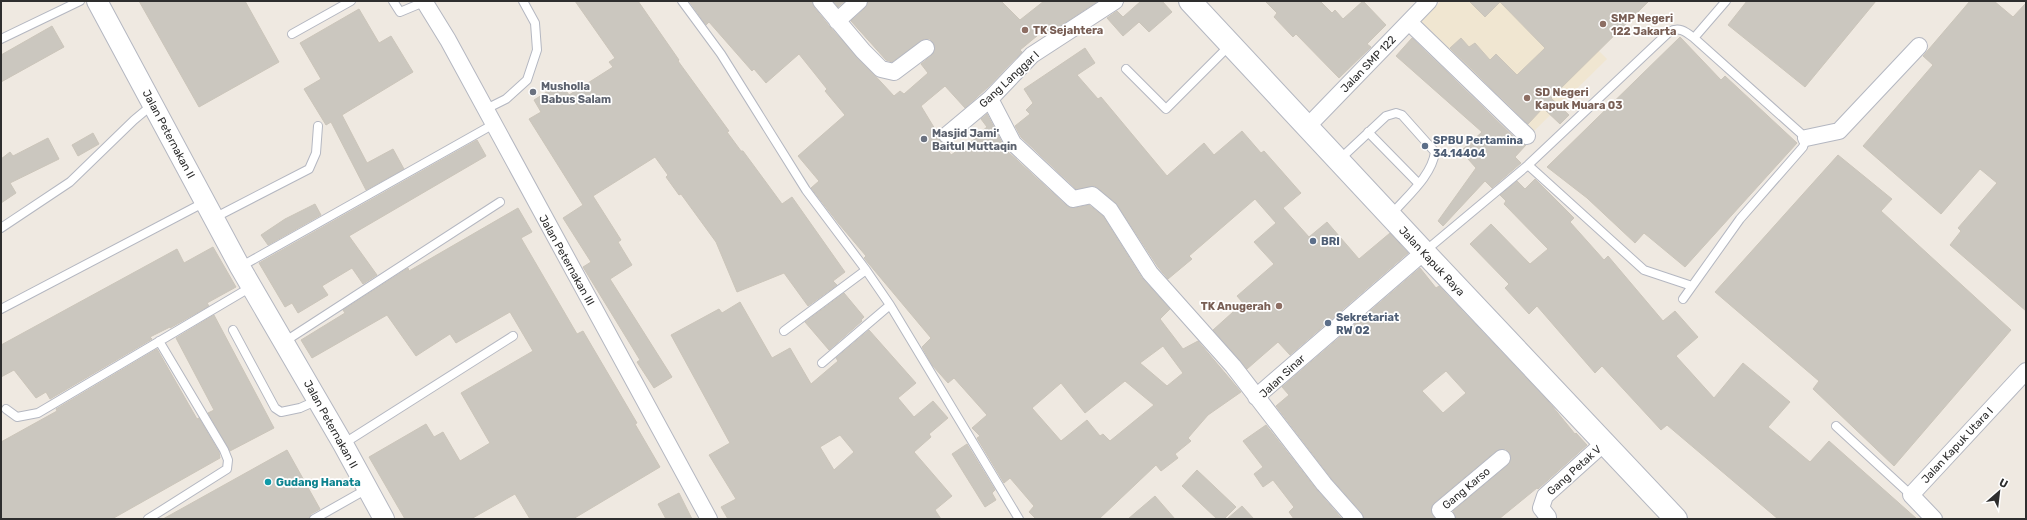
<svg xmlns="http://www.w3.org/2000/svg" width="2027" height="520" font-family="Rubik,sans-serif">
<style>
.education{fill:#f0e6d1}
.building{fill:#cbc7bf;stroke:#cbc5ba;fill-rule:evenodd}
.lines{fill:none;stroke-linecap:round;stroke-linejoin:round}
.service-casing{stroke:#b4b7c1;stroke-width:10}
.minor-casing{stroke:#b4b7c1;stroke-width:18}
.tertiary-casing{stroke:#b4b7c1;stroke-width:22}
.secondary-casing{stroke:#b4b7c1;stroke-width:24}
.service{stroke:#fff;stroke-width:8}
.minor{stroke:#fff;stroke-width:16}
.tertiary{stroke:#fff;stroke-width:20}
.secondary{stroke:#fff;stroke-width:22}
.education-dot{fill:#8d6e63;stroke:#fff;stroke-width:1.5}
.worship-dot{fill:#6b7280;stroke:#fff;stroke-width:1.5}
.service-dot{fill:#5c6f8a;stroke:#fff;stroke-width:1.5}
.culture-dot{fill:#0f9aa8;stroke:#fff;stroke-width:1.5}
.labels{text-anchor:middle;stroke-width:3.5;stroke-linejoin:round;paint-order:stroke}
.education-label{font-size:11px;font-weight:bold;fill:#785e54;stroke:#fff;text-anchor:start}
.street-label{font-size:11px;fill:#2e2e2e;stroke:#fff}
.worship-label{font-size:11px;font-weight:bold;fill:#5b616d;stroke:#fff;text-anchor:start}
.service-label{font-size:11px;font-weight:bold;fill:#4e5e75;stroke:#fff;text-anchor:start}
.culture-label{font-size:11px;font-weight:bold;fill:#0d838f;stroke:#fff;text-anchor:start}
</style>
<rect width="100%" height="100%" fill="#efe9e1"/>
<path class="education" d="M1441,1h108l58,58 -80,79 -111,-112z"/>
<path class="building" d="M139,1h106l34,61 -80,45z
M575,1h63l41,59 -1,1 51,70 -2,1 14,19h2l39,53 10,-7 53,75 -12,9 4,4 -29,21 -24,-33 -47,19 -21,-50 -35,-48 -2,1 -13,-18 2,-2 -13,-18 -62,39 28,44 -3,2 14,23 -22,14 62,98 -18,11 -17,-26 3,-2 -57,-93 8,-5 -28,-44 20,-13 -54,-86 12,-7 -7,-12 27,-17 8,12 44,-28 -4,-5 6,-4z
M689,1h123l2,6 16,20 64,69 6,-5 4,3 24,-21 -7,-9 11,-9 3,-9 -5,-7h-6l-32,23 -6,-2 -35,-39 14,-13 3,-7h133l19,19 24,-19h54l-52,34 -3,-4 -23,19 2,2 -34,35 -23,21 -20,-22 -24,20 17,28 2,7 4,3 7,11 27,-18 -2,-1 11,-9 -6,-8 6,-5 19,36 61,56 8,2 14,-3 14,11 39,62 28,31 -10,10 23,30 15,-8 43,51 -33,23 -20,23 3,3 -16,13 3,4 -17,13 -5,-6 -57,54h-63l-7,-7 5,-6 -24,-28 -6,5 -27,-45 3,-2 -8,-8 15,-13 -33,-37 -6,5 -16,-18 -10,-18 9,-9 -67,-80 2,-2 -27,-32 -28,-36 8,-7 -21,-25 47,-41 -20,-24 2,-2 -28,-35 -33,29 -12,-14 -2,2 -43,-49 -3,3zM1163,346l20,27 -16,13 -27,-23zM1125,381l29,24 -44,36 -7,-7 -3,2 -13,-16 -26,21 -29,-33 29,-25 24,30z
M833,1h12l-7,6z
M1141,1h21l10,11 -23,20 -10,-10 -16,14 -16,-18 10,-7 6,6z
M1265,1h55l12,12 3,-3 8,9 20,-18 23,24 -19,19 4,3 -32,31 -43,-44 -3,3 -19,-20 3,-4z
M1469,1h180l-98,97 18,17 -9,9 -17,-16 -15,16 -78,-76 11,-10 8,9 6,-4 15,17 6,-6 21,21 28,-27 -45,-46 -15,15z
M1747,1h129l-71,86 -77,-62z
M1970,1h24l19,16 13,-14v308l-76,-66 11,-14 -3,-3 39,-45 -17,-14 -39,45 -78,-68 70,-81 -10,-9z
M359,9l20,34 12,-7 22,36 -71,43 25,48 26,-14 11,20 -38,21 -35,-68 -5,3 -22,-36 17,-10 -21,-36z
M52,26l12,21 -63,35v-27z
M1680,37l41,43 4,-4 72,67 -112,124 -41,-34 -9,10 -48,-45 -40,-31z
M1412,38l108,105 6,2 -11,12 6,6 -29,25 -7,-7 -42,45 -5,-5 38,-53 -15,-17 21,-19 -86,-76z
M1085,48l10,15 -18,12 21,24 3,-2 66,79 37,-33 10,12 28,-24 19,22 3,-2 37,42 -18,15 26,29 18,-15 32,37 31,-26 18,20 -118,102 -12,-13 -31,27 -34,-39 30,-27 -6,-7 37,-32 -20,-22 22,-19 -21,-24 -66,57 3,3 -24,20 -10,-12 -42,-64 -21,-17 -19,3 -55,-52 -6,-11 15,-12 -4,-4 7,-7 -9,-14z
M93,133l6,11 -21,12 -6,-11z
M48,138l11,21 -49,24 6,10 -15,10v-44l9,-7 3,4z
M477,140l9,16 -137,80 28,39 -14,9 -11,-16 -30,18 6,9 -30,18 -6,-10 -7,4 -26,-44z
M1838,155l54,44 -11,12 130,119 -117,136 -81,-77 6,-8 -104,-89z
M1535,179l39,39 -4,4 34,38 4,-4 55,65 12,-10 23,26 -22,19 38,42 29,-35 47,39 -22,25 42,35 19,-21 88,78h-139l-111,-94 -6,5 -59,-64 -7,7 -58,-67 -8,8 -24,-26 4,-4 -39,-40 21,-20 39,40 18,-15 -44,-45 2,-3 -6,-6 17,-14 8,8z
M315,204l6,11 -53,30 -7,-10 24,-16z
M518,208l14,24 -11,6 56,96 6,-3 54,92 -2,1 25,43 -87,52h-43l-15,-25 -44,25h-66l-36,-62 57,-33 8,13 9,-5 17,29 30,-18 -29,-50 72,-42 -23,-39 -54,31 -6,-9 -34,22 -29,-41 -75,43 -11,-18 44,-27 -2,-3 65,-42 1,3z
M213,247l23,40 -29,16 2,3 -39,22v-1l-20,10 2,2 -102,60 -4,-7 -10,6 -22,-28 -13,7v-32l176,-96 7,14z
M1420,268l16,20 3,-2 109,115 27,33 1,-1 11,12 -49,44 -1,-1 -38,31h-43l-3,-8 55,-46 3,-9 -5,-7 -10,2 -62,52 -3,8 4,8h-71l-2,-6 -31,-35 -55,-72 13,-11 -7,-8zM1446,371l20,22 -23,20 -21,-22z
M844,293l20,24 -3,3 1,1 -33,29 -24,-28z
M740,302l32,56 18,-10 21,36 27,-23 -2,-3 33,-28 47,53 -18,15 16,19 19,-16 15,17 -19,16 2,3 -17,15 38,44 -17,14 6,9h-213l-7,-12 15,-8 -27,-44 21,-12 -59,-108 48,-26 3,4zM840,435l14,17 -20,18 -14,-23z
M214,315l60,113 -44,23 -22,-38 6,-3 -38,-72z
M157,349l40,70 2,-1 20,34 1,6 -108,61h-111v-77l56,-31 -1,-2z
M1266,425l51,65 25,29h-48l-5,-7 5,-5 -21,-27 -10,7 -9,-13 9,-7 -20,-26z
M967,444l28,46 -3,3 4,7 -11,7 -33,-53z
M287,450l33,59 -9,5 -2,5h-146z
M1197,470l39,37 -12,12h-7l-35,-33z
M679,493l13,26h-26l-8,-15z
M1155,496l20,23h-47z
M1242,506l12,13h-27z"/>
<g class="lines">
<g class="service-casing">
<path id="service" d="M393,1l7,11 24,-10
M682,1l39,53 85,136 60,80 24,35 129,214
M292,34l59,-33
M1694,38l32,-37
M1,39l79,-38
M1126,69l40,40 64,-64
M486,109l20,-10 21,-19 10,-30 -2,-27 -12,-22
M1368,132l50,51
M1339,160l47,-44 10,-3 6,2 33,37c-3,24 -29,45 -44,63
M1528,165l116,105 48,16
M214,218l95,-49 7,-16 2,-27
M1,228l69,-46 64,-62 18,-15
M1424,252l104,-87 141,-133c10,-6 17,0 25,6l112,100 -3,9 -63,72 -57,80
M240,267l254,-143
M1,309l204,-107
M233,330l42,78 6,4 19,-4 18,-8
M784,331l82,-61
M284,342l216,-140
M822,363l68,-58
M6,409l11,8 21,-4 213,-126
M1836,426l75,69
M343,444l170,-108
M148,519l79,-50 1,-9 -4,-10 -65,-109
M314,519l53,-30"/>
</g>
<g class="minor-casing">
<path id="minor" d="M424,1l24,39 261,479
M821,1l42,50 18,18 13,3 32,-24
M837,21l22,-20
M1409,22l118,114
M990,99l23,44 60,56 19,-4 18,15 40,63 83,93 91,118 31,35
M1307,127l122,-126
M947,135l43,-36 42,-44 83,-54
M1806,138l33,-7 80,-85
M1256,397l168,-145
M1447,519l-7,-9 62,-52
M1546,519l2,-2 -7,-9 4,-12 59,-53
M1934,519l-23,-24 115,-124"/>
</g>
<g class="tertiary-casing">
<path id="tertiary" d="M97,1l143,266 103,177 41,75"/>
</g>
<g class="secondary-casing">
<path id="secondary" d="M1190,1l234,251 252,267"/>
</g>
<use href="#service" class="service"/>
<use href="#minor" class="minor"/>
<use href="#tertiary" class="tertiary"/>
<use href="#secondary" class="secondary"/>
</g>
<g class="education-dot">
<circle cx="1603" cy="24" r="4"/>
<circle cx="1025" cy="30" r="4"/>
<circle cx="1527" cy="98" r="4"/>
<circle cx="1279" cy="306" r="4"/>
</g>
<g class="worship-dot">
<circle cx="533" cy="92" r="4"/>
<circle cx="924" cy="139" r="4"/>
</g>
<g class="service-dot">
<circle cx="1425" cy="146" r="4"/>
<circle cx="1313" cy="241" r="4"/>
<circle cx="1328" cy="323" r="4"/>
</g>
<circle class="culture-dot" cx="268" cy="482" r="4"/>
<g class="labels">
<g class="education-label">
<text x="1611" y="22">SMP Negeri<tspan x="1611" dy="13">122 Jakarta</tspan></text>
<text x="1033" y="34">TK Sejahtera</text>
<text x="1535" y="96">SD Negeri<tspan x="1535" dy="13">Kapuk Muara 03</tspan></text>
<text x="1271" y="310" text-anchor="end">TK Anugerah</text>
</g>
<g class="street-label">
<text transform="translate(1368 64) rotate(-46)" y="4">Jalan SMP 122</text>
<text transform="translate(1009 79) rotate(-43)" y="4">Gang Langgar I</text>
<text transform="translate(169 134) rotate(62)" y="4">Jalan Peternakan II</text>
<text transform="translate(567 260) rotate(61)" y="4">Jalan Peternakan III</text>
<text transform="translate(1432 261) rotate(47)" y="4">Jalan Kapuk Raya</text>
<text transform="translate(1282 376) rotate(-43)" y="4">Jalan Sinar</text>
<text transform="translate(331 424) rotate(61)" y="4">Jalan Peternakan II</text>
<text transform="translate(1957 445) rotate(-47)" y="4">Jalan Kapuk Utara I</text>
<text transform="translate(1574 470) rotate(-42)" y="4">Gang Petak V</text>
<text transform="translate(1466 488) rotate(-40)" y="4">Gang Karso</text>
</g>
<g class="worship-label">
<text x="541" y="90">Musholla<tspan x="541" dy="13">Babus Salam</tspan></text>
<text x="932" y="137">Masjid Jami'<tspan x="932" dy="13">Baitul Muttaqin</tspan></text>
</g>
<g class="service-label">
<text x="1433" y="144">SPBU Pertamina<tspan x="1433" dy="13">34.14404</tspan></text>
<text x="1321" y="245">BRI</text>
<text x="1336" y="321">Sekretariat<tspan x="1336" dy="13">RW 02</tspan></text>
</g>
<g class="culture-label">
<text x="276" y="486">Gudang Hanata</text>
</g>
</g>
<rect width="2027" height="520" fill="none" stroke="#2e2e2e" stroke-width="4"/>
<g transform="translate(1999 492) rotate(28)" stroke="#ffffff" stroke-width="3" paint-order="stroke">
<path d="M0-3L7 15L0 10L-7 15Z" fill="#2e2e2e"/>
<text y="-6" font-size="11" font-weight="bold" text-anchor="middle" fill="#2e2e2e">U</text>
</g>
</svg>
